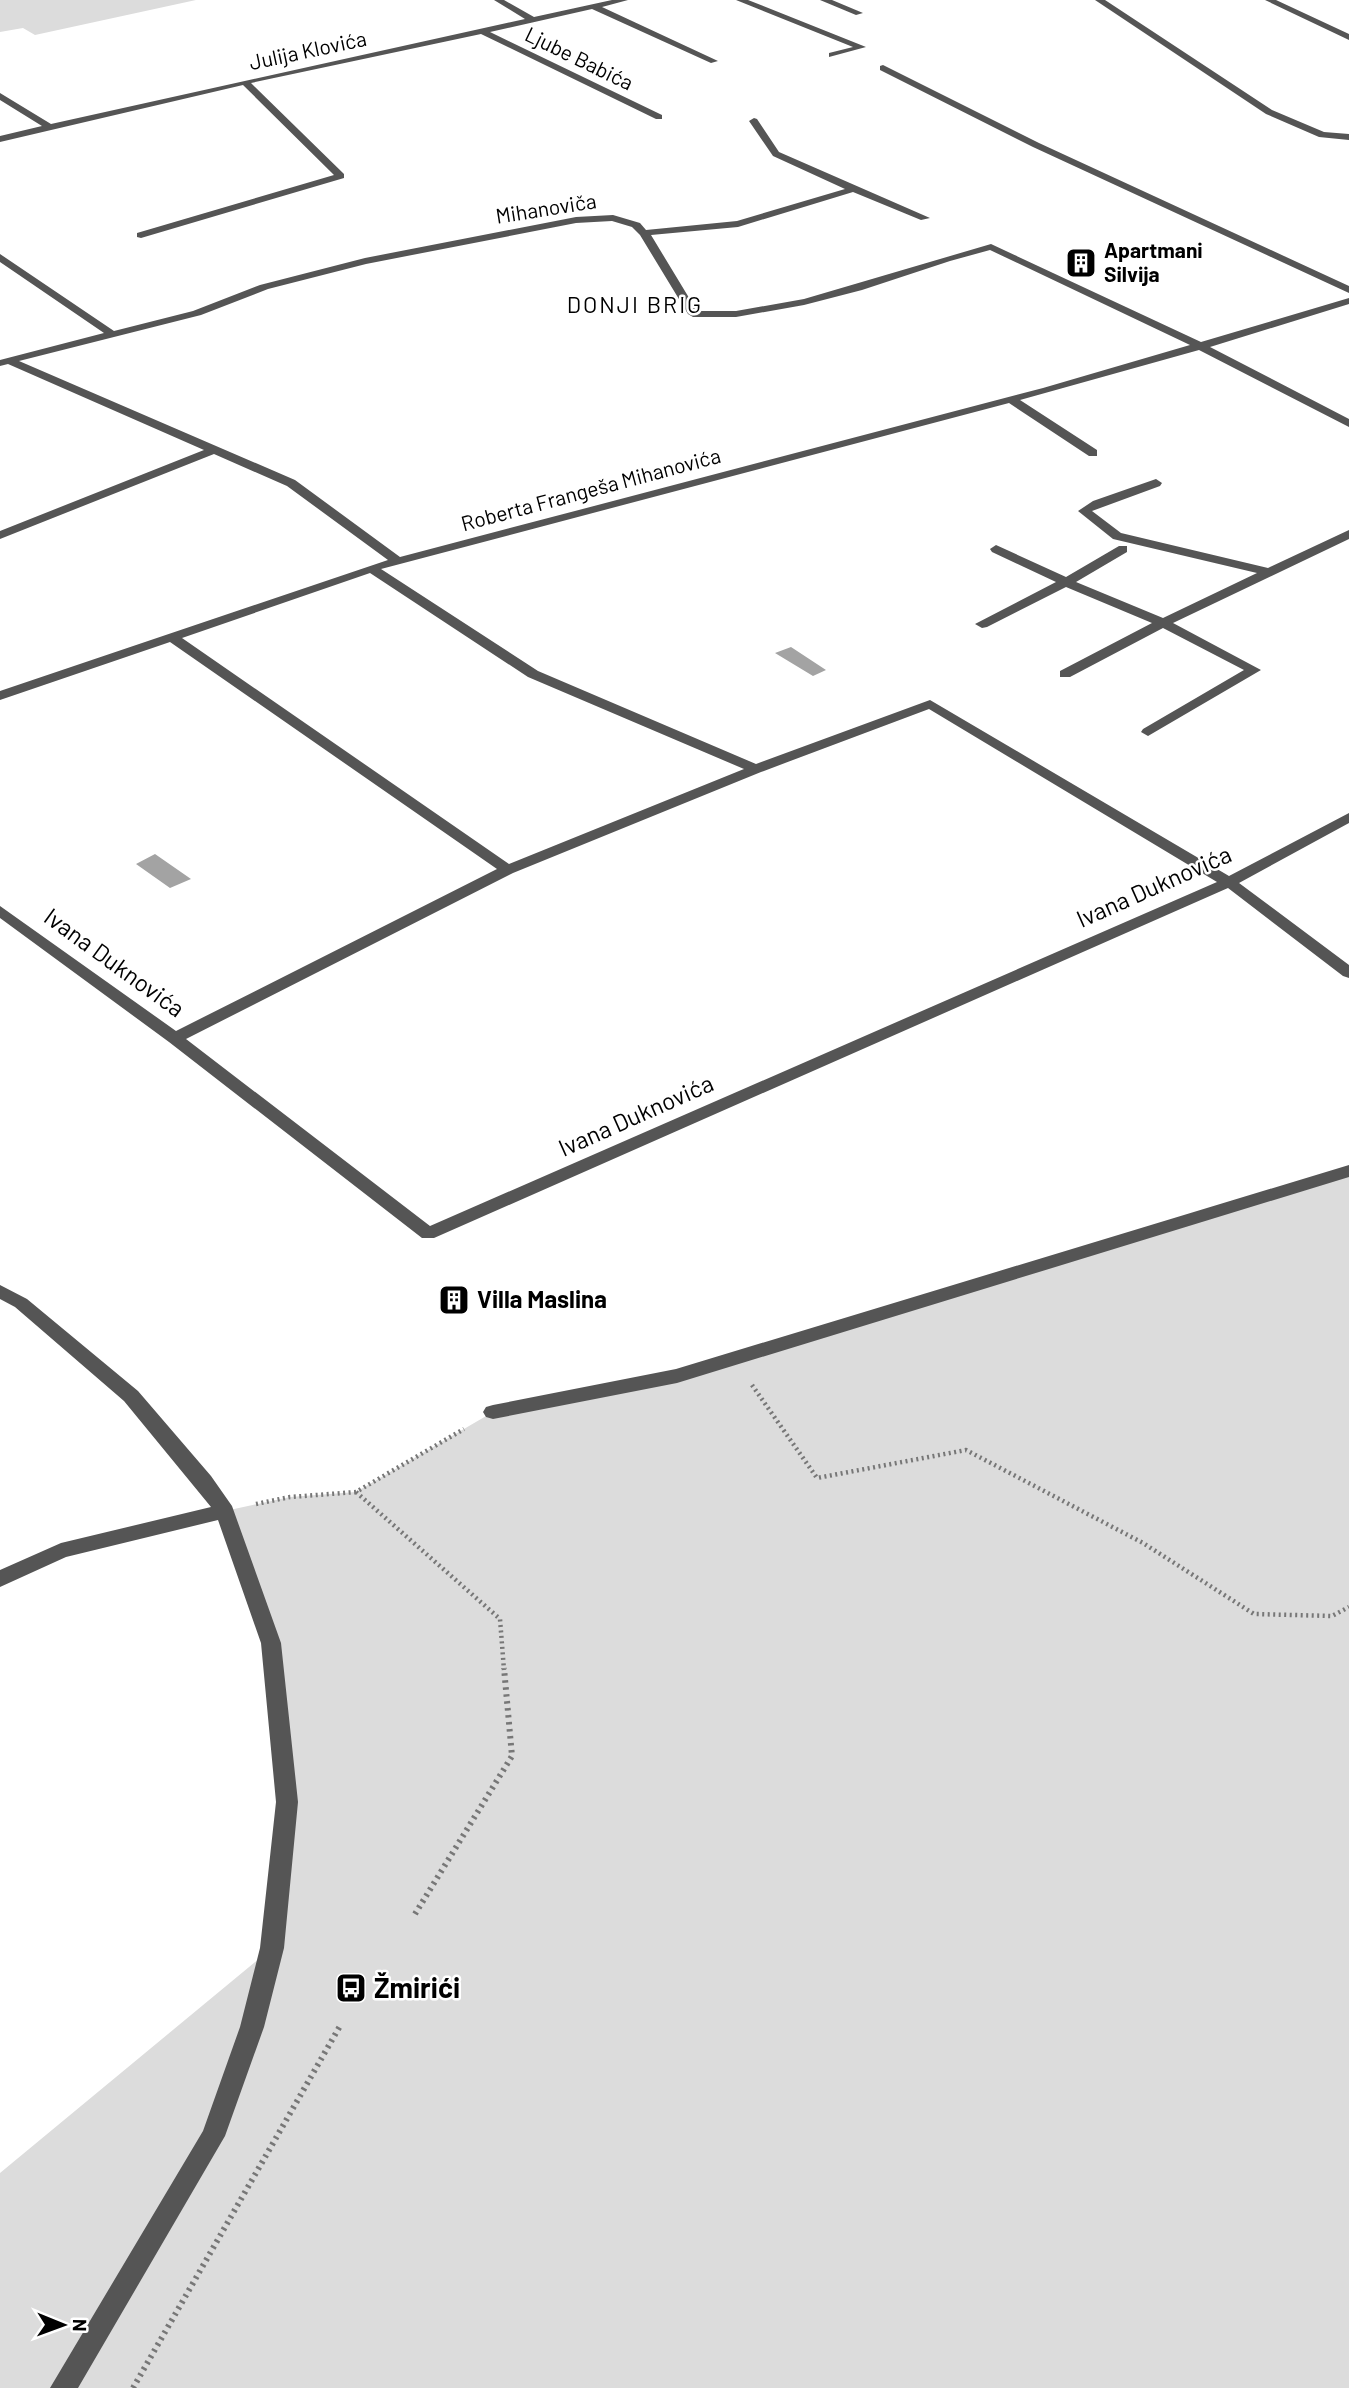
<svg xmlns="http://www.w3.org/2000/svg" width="1349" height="2388" font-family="Barlow,sans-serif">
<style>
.green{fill:#dcdcdc}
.water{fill:#a3a3a3}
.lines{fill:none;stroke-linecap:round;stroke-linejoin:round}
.path-far1{stroke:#777;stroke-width:4.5;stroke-dasharray:2 3.5;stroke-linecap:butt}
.path{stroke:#777;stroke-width:6;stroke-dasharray:2.5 4.5;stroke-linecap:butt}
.minor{fill:#555;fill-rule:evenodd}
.labels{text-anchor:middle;stroke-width:5;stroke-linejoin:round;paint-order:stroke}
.far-street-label{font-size:21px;fill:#000;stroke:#fff}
.far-poi-label{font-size:21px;font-weight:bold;fill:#000;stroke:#fff;text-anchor:start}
.far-quarter-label{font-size:23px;letter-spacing:2px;fill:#000;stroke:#fff}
.street-label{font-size:24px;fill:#000;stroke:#fff}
.poi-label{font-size:24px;font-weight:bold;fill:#000;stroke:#fff;text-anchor:start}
.near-poi-label{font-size:28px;font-weight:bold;fill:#000;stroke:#fff;text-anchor:start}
</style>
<rect width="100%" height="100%" fill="#fff"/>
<path class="green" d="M0,0h196l-161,35 -12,-7 -23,4z
M1349,1171v1217h-1349v-215l272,-225 15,-146 -16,-159 -46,-132 65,-14 66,-5 137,-80 184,-36z"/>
<path class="water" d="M791,647l35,23 -13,6 -38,-23z
M155,854l36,25 -21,9 -34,-24z"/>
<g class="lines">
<path class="path-far1" d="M752,1385l65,93 149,-28 177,93 111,71 78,2 17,-9
M356,1492l144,127 4,51
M256,1504l34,-7 66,-5 108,-63"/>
<path class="path" d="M415,1914l97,-158 -8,-88
M133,2388l207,-362"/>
<path class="minor" d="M494,0h10l30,17 78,-17h16l-26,7 116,54 -7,2 -119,-54 -102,23 172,83v4h-6l-175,-85 -230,49 93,91v4l-203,60 -4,-1v-4l197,-58 -91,-90 -243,57v-6l42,-10 -42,-26v-7l51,31 474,-105z
M736,0h12l118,47 -37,10v-4l24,-6z
M820,0h12l31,13 -7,2z
M1095,0h10l167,110 52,22 25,2v6l-30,-3 -53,-23z
M1265,0h11l73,34v6z
M883,65l156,78 310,143v7l-316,-146 -153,-77v-4z
M754,118l3,1 22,33 151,66 -9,2 -68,-28 -115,35 -87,8 46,76h39l68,-12 187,-55 210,98 148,-44v6l-139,43 139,72v8l-150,-77 -179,50 77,50v6h-8l-80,-53 -628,166 157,102 218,93 174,-64 299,176 120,-63v10l-110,60 110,82v13l-6,-2 -115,-88 -794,350h-12l-253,-196 -169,-124v-12l176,125 321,-162 -327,-227 -170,58v-9l388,-131 -101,-74 -73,-32 -214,85v-8l204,-81 -196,-86 -8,2v-6l104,-27 -104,-71v-8l114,77 79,-20 67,-26 105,-27 211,-41 37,-2 27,8 6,7 91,-9 108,-32 -72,-33 -24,-35zM612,221l20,6 8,8 48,79 5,3h43l68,-12 58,-15 88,-29 40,-11 200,95 -147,43 -643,169 -105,-77 -276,-119 182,-46 67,-26 98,-25 210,-41zM370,573l158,104 216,92 -235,95 -327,-226zM929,709l288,173 -787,344 -244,-187 327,-166 248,-101z
M1156,479l6,4 -2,3 -68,25 29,22 147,35 81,-38v9l-176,84 88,47 -113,66 -7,-4 2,-3 101,-59 -81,-42 -93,49h-10v-6l92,-48 -86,-36 -79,40 -5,1 -7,-4 81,-42 -64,-30 -2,-3 6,-4 70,32 53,-31h8v6l-51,30 87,36 94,-45 -144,-34 -35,-28 15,-10z
M1349,1165v12l-672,206 -184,36 -7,-2 -3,-5 3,-5 7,-2 183,-36z
M0,1285l27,14 111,92 73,85 21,30 49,137 17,159 -14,146 -20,79 -39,109 -147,252h-28l153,-257 37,-104 20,-79 16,-146 -15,-159 -43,-123 -152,37 -66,30v-17l61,-27 150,-36 -87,-106 -109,-94 -15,-8z"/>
</g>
<defs>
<g id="building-square" transform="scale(1.575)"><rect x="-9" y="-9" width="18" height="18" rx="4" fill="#000" stroke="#fff"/><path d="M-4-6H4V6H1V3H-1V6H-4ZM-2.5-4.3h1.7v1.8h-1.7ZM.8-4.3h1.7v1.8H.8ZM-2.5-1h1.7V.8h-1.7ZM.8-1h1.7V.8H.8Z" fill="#fff"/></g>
<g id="bus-square" transform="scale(1.575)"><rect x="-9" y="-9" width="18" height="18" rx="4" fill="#000" stroke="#fff"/><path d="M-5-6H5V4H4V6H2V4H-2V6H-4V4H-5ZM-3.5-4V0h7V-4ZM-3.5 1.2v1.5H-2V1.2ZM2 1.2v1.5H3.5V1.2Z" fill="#fff"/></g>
</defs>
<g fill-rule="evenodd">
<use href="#building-square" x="1081" y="263"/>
<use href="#building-square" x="454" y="1300"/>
<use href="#bus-square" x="351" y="1988"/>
</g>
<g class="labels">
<g class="far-street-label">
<text transform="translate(308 51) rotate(-12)" y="7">Julija Klovića</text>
<text transform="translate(579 59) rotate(26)" y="7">Ljube Babića</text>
<text transform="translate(546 209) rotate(-9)" y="7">Mihanoviča</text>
<text transform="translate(591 490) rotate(-15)" y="7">Roberta Frangeša Mihanovića</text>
</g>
<g class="far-poi-label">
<text x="1104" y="258">Apartmani<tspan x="1104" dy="24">Silvija</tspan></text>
</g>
<g class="far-quarter-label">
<text x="635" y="313">DONJI BRIG</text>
</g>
<g class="street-label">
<text transform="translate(1154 887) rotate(-24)" y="8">Ivana Duknovića</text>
<text transform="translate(114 963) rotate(36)" y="8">Ivana Duknovića</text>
<text transform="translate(636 1116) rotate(-24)" y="8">Ivana Duknovića</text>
</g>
<g class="poi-label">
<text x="477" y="1308">Villa Maslina</text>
</g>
<g class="near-poi-label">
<text x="374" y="1998">Žmirići</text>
</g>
</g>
<g transform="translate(63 2325) rotate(91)" stroke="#ffffff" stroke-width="5" paint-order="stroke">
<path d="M0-5L12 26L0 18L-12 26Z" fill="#000000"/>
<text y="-10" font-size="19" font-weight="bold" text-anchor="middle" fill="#000000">N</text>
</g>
</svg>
